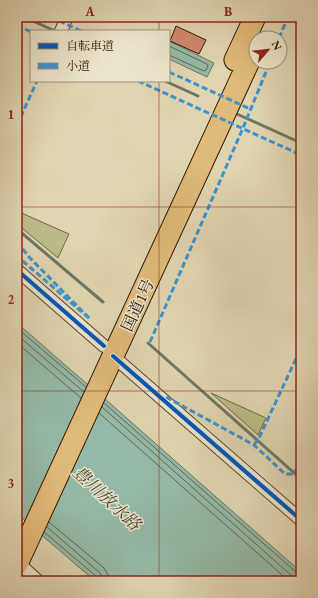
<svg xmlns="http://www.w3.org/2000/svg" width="318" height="598" font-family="'EB Garamond','Noto Serif JP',serif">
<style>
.green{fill:#babb86;stroke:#746944}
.water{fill:#94b9a6;stroke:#6b7865}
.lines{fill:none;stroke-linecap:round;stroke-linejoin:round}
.shore{stroke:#606854;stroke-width:1}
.stream{stroke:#6b7865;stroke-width:3}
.building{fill:#ce866d;stroke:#2d1703}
.minor-casing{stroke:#5a462e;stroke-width:14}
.trunk-casing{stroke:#2d1703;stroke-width:23}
.minor{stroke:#ebe4cc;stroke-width:12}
.trunk{stroke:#e0ba78;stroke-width:21}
.quiet{stroke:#3c93d1;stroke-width:3;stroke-dasharray:6 3;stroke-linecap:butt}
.cycleway-casing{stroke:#ebe4cc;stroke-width:6}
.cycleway{stroke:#0057b8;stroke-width:4}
.grid{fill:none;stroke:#8f2418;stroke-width:1;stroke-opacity:0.55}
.labels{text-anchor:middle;stroke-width:3;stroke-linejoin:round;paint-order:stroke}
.street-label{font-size:16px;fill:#2d1703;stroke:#ebe4cc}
.water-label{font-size:17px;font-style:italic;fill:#4c4834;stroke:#ebe4cc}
.neatline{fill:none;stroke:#8f2418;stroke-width:1.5}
.grid-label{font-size:13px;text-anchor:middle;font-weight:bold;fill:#8f2418}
</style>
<rect width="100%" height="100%" fill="#e0d5b0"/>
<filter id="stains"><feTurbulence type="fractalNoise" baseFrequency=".005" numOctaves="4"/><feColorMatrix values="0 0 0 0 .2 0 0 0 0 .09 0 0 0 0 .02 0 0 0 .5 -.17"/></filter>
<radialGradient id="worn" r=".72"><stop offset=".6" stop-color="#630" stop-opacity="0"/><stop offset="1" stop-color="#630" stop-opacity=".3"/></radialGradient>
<path class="green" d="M17,211l52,23 -11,24 -41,-34z
M211,393l55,25 -8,17z"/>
<path class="water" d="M169,41l45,22 -7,14 -38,-18z
M17,323l55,48 32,27 197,174v9h-206l-78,-67z"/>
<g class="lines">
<path class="shore" d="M169,46l38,18 1,2 -2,4 -2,1 -35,-16
M17,328l69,59
M17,335l67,57
M17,343l64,55
M104,403l193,170 4,2
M102,407l191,170 8,3
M99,413l190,168
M49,522l55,46 4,7 1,6
M47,527l53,46 2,4 1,4
M44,532l52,44 2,5"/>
<path class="stream" d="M24,17l31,14
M165,81l33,15
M237,114l64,29
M17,229l86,73
M148,343l153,136"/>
</g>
<path class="building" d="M176,26l30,14 -7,14 -29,-13z"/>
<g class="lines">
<g class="minor-casing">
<path id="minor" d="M61,31l6,-14
M17,270l87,76
M113,356l188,164
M18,563l20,18"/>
</g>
<g class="trunk-casing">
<path id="trunk" d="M235,60l20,-43
M17,564l239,-518"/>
</g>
<use href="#minor" class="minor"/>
<use href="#trunk" class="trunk"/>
<path class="quiet" d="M51,17l30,14
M17,25l14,7
M279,38l9,-21
M169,72l81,37
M138,81l163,74
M17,125l20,-44
M17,242l13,16 60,61 -73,-63
M150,342l93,-214 27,-66
M166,397l88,48 31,29h7l5,-5 4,2
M254,445l5,-7 42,-90"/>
<g class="cycleway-casing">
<path id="cycleway" d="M17,270l87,76
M113,356l188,164"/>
</g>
<use href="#cycleway" class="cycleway"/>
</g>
<path class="grid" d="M159,17v14M159,81v500M17,207h284M17,391h284"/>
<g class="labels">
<g class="street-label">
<text transform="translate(137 305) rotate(-65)" y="6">国道1号</text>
</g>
<g class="water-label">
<text transform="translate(107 498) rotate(43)" y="6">豊川放水路</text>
</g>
</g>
<rect width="318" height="598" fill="none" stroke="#e0d5b0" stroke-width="44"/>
<rect x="30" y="30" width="140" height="52" fill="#ebe4cc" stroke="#9f927c"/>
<rect x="38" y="43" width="20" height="6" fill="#0057b8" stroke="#9f927c"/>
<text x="66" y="50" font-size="12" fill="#2d1703">自転車道</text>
<rect x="38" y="63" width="20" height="6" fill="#3c93d1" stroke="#9f927c"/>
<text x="66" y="70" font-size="12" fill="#2d1703">小道</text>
<g transform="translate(268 50) rotate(62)"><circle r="19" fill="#ebe4cc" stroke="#9f927c"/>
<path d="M0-3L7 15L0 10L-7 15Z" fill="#8f2418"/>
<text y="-6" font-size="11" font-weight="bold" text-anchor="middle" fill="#2d1703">N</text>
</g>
<rect x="22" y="22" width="274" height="554" class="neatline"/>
<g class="grid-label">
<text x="90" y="16">A</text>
<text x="228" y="16">B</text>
<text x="11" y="119">1</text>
<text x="11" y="304">2</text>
<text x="11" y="488">3</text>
</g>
<rect width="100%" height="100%" filter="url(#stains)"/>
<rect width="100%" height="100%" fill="url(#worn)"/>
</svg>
